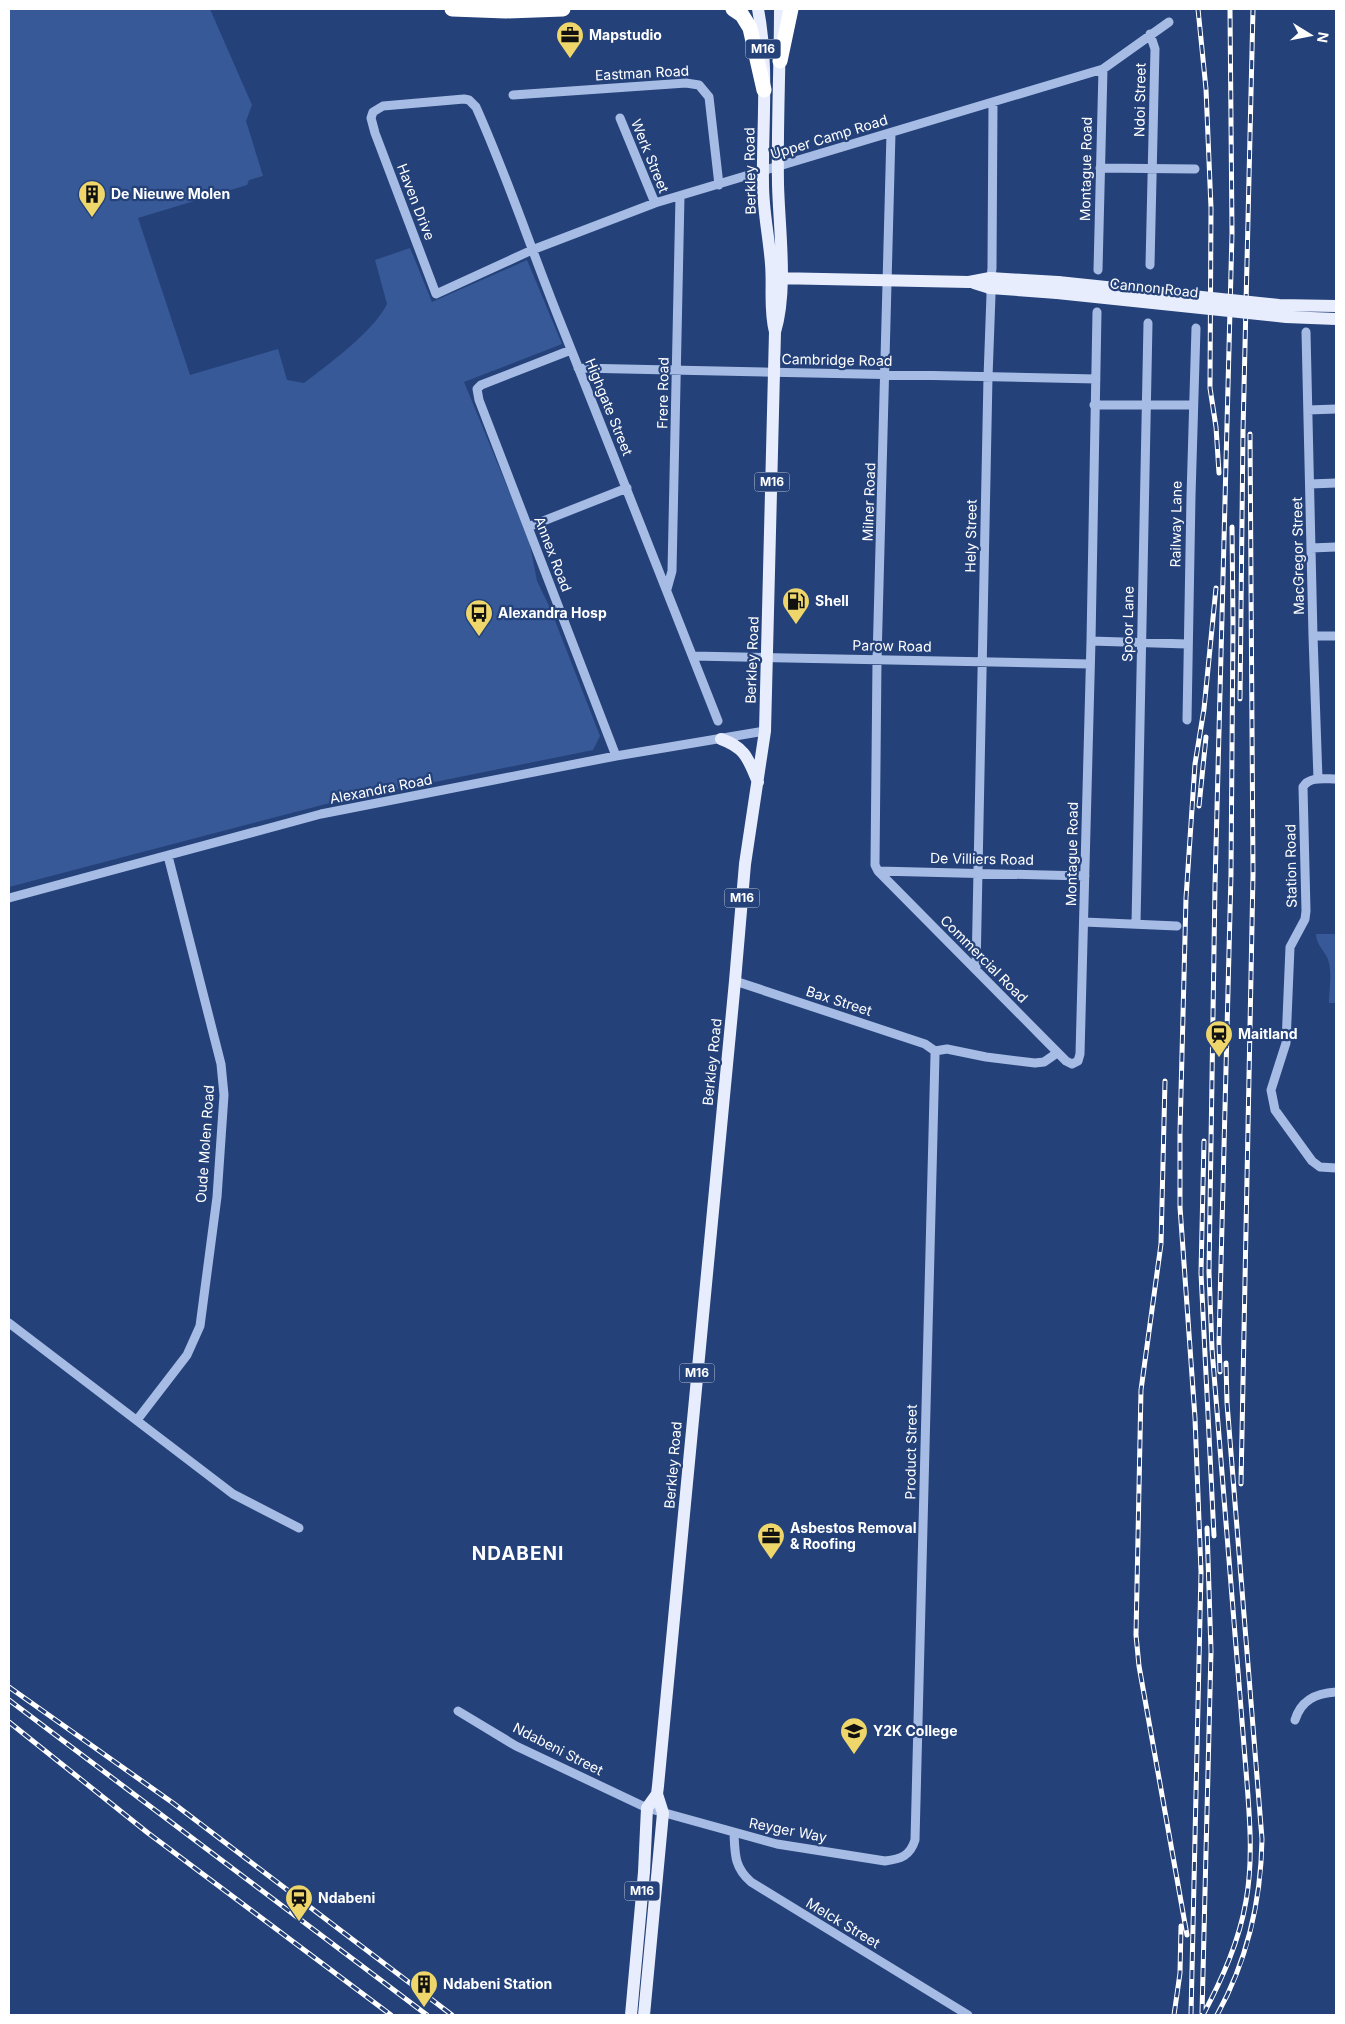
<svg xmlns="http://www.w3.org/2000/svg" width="1345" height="2024" font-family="Inter,sans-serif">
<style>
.green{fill:#385997}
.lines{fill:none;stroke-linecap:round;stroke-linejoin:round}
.minor{stroke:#a7bce4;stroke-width:9}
.major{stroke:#e7edfc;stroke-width:12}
.highway{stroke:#fff;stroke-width:15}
.rail-casing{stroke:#fff;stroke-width:5}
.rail{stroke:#244179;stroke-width:3;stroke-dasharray:9;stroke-linecap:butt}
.major-bridge{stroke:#e7edfc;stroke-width:12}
.labels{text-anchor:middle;stroke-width:4.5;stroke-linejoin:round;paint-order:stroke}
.shield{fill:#244179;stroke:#bdc6d7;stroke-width:1}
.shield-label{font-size:12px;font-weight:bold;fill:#fff}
.poi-label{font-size:14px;font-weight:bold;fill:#fff;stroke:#244179;text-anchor:start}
.street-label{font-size:14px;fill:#fff;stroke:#244179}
.district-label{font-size:19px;font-weight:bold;letter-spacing:1px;fill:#fff;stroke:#244179}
</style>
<rect width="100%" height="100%" fill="#244179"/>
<path class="green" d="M9,9h201l42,96 -6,16 17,55 -14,4 -2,5 -109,33 52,157 88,-26 9,31 17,3c25,-19 70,-52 83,-79l-12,-44 35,-12 22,54 95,-42 35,84 -98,38 65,158 8,41 13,27 50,128 -7,14 -267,54 -317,83z
M1316,934h20v118h-1v-49h-6c0,-13 3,-28 0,-40 -2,-11 -13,-17 -13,-29z"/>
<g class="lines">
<path class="minor" d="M513,95l173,-12 13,2 10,12 10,88
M620,118l35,85
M891,133l-14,527 -2,205 3,6 188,190 6,3 6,-3 2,-7 11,-413 6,-329
M1100,168l95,1
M1150,265l5,-216 -5,-15
M1098,270l5,-201
M1306,332l7,304 5,143
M571,350l-90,35 -4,4 2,11 137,356
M578,368l518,11
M1094,405h99
M1308,410l28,-1
M1310,484l26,-1
M528,527l99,-39
M1311,548l25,-1
M667,589l5,-18 8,-375
M1313,636h23
M1091,641l96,3
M693,656l397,8
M1187,720l4,-224 5,-168
M718,721c-52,-134 -106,-268 -159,-402 -28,-70 -52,-143 -83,-212l-7,-7 -5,-1 -81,7 -10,6 -2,6 4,15 61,161 96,-44 123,-47 448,-134 66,-47
M1336,779c-11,0 -27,-3 -33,8l3,124 -1,8 -15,28 -4,96 -15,47 4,20 37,51 8,6 16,1
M878,871l207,5
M9,898l312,-84 295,-58 149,-25
M1084,922l93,4
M1136,924l12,-601
M976,970l12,-593 3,-82 -1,-7 2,-20 1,-165
M935,1051l12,-2 39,8 49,6 9,-1 13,-9
M9,1323l224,171 66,34
M137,1420l50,-65 13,-29 17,-129 7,-102 -3,-31 -53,-208
M458,1711l58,35 131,62 130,36 108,17c16,-2 25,-5 30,-21l20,-785v-4l-10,-7 -190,-63
M1295,1720c6,-20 21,-27 41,-28
M734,1833c1,21 0,34 17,49l217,133"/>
<path class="major" d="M758,9c11,58 4,116 5,175 0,27 6,53 8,80 2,23 -2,45 4,68
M774,278l195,4 21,-4 68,4
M974,283l16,5 67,5
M721,739c25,9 27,20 37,43
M631,2015l13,-143 3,-64 10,-14
M644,2015l19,-202 -6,-19 1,-8 77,-805 10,-117 20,-133 10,-399c13,-43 4,-103 3,-148 -1,-58 2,-117 2,-175"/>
<path class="highway" d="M452,9l54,2 57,-2
M733,9l9,6 8,13 14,62
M780,61l11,-52"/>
<g class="rail-casing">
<path id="rail" d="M1198,9l8,80 5,119 -1,180 6,39 3,46
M1240,699l3,-268 10,-422
M1199,806l7,-69
M1165,1081l-4,163 -20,146 -5,245 3,31 48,269
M1204,1141l-3,132 13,263
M1220,1372l-1,-30 12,-468 2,-251 -1,-96
M1241,1484l12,-610 -3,-440
M9,1687l164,116 279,212
M9,1700l418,315
M9,1722l139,111 243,182
M1202,2013l9,-362 -4,-123
M1174,2015l6,-42 1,-47
M1191,2015l10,-443 -6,-154 -15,-211v-75l6,-234 9,-134 9,-55 12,-121
M1203,2015c19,-36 36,-73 43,-114 7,-39 4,-79 1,-118l-35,-434 -3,-77 6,-387 17,-652 -2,-224
M1217,2015c31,-56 44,-113 45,-176l-35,-436 -1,-40"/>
</g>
<use href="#rail" class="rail"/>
<path class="major-bridge" d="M1058,282l221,23 57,1
M1057,293l229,24 50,2"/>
</g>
<defs>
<g id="office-pin" transform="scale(1.4375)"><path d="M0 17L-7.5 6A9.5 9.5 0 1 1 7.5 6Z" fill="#eed66b" stroke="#244179"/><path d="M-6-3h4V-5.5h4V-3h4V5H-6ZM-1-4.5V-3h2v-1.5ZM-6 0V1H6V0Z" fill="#111"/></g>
<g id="building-pin" transform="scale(1.4375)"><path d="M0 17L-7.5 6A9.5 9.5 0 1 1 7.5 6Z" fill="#eed66b" stroke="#244179"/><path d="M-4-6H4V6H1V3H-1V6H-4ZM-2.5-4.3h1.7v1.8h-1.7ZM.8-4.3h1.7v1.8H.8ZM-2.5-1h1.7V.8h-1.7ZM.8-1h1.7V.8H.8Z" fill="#111"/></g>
<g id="fuel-pin" transform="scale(1.4375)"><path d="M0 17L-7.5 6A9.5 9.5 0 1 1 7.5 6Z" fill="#eed66b" stroke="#244179"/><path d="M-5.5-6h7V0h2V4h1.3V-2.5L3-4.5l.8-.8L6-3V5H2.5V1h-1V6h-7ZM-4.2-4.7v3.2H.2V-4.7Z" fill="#111"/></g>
<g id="bus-pin" transform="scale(1.4375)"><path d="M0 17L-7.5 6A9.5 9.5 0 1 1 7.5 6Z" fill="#eed66b" stroke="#244179"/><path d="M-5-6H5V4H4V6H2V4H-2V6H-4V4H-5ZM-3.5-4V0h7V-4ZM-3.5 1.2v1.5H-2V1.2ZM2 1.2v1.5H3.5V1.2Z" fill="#111"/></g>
<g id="station-pin" transform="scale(1.4375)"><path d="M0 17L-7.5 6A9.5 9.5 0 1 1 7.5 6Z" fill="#eed66b" stroke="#244179"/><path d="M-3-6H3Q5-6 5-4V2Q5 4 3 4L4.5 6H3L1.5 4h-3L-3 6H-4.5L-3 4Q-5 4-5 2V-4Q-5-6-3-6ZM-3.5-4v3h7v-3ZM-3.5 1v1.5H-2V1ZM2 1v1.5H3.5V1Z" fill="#111"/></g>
<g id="school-pin" transform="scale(1.4375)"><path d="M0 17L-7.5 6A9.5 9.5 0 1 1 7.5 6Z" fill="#eed66b" stroke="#244179"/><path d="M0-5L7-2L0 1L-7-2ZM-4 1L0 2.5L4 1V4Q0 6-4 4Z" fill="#111"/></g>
</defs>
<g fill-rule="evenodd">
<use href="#office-pin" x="570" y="35"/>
<use href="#building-pin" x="92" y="194"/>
<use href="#fuel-pin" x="796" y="601"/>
<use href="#bus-pin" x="479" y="613"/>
<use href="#station-pin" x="1219" y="1034"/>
<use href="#office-pin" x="771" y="1536"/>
<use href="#school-pin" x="854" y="1731"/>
<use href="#station-pin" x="299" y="1898"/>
<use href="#building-pin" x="424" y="1984"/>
</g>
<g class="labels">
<g class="shield">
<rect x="745.5" y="39.5" width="35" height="19" rx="4"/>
<rect x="754.5" y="472.5" width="35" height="19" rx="4"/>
<rect x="724.5" y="888.5" width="35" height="19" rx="4"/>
<rect x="679.5" y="1363.5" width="35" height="19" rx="4"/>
<rect x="624.5" y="1881.5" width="35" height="19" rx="4"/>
</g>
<g class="shield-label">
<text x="763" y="53">M16</text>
<text x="772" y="486">M16</text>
<text x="742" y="902">M16</text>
<text x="697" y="1377">M16</text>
<text x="642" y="1895">M16</text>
</g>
<g class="poi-label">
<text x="589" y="40">Mapstudio</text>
<text x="111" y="199">De Nieuwe Molen</text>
<text x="815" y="606">Shell</text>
<text x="498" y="618">Alexandra Hosp</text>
<text x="1238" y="1039">Maitland</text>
<text x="790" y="1533">Asbestos Removal<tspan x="790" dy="16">&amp; Roofing</tspan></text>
<text x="873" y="1736">Y2K College</text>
<text x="318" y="1903">Ndabeni</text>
<text x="443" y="1989">Ndabeni Station</text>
</g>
<g class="street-label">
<text transform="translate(642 73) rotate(-3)" y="5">Eastman Road</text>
<text transform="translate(1140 100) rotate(-89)" y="5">Ndoi Street</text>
<text transform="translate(829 137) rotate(-17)" y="5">Upper Camp Road</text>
<text transform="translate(650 156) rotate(68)" y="5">Werk Street</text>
<text transform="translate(1086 169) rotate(-89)" y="5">Montague Road</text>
<text transform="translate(750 171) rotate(-91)" y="5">Berkley Road</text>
<text transform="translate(416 202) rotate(69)" y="5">Haven Drive</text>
<text transform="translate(1154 288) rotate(6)" y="5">Cannon Road</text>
<text transform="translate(837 360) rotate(1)" y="5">Cambridge Road</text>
<text transform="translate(663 393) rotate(-89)" y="5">Frere Road</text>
<text transform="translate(609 407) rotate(68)" y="5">Highgate Street</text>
<text transform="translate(869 502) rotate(-88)" y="5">Milner Road</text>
<text transform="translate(1176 524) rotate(-89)" y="5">Railway Lane</text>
<text transform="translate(971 536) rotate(-89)" y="5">Hely Street</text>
<text transform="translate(553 554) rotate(69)" y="5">Annex Road</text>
<text transform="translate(1298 556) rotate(-91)" y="5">MacGregor Street</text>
<text transform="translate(1128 624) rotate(-89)" y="5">Spoor Lane</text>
<text transform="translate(892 646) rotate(1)" y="5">Parow Road</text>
<text transform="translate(752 660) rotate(-88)" y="5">Berkley Road</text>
<text transform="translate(381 789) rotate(-11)" y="5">Alexandra Road</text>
<text transform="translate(1072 854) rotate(-89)" y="5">Montague Road</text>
<text transform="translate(982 859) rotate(1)" y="5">De Villiers Road</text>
<text transform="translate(1291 866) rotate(-91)" y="5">Station Road</text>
<text transform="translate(984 959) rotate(45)" y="5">Commercial Road</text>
<text transform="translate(839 1001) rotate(18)" y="5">Bax Street</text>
<text transform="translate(712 1062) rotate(-84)" y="5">Berkley Road</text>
<text transform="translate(205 1144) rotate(-86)" y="5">Oude Molen Road</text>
<text transform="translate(911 1452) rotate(-89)" y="5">Product Street</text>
<text transform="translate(673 1465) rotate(-85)" y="5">Berkley Road</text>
<text transform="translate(558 1749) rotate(27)" y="5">Ndabeni Street</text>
<text transform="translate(788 1830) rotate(11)" y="5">Reyger Way</text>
<text transform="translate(843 1923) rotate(31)" y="5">Melck Street</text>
</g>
<g class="district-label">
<text x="518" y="1560">NDABENI</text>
</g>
</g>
<rect width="1345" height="2024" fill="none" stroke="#ffffff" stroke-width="20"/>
<g transform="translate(1310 35) rotate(100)" stroke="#244179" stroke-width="4" paint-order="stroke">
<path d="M0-4L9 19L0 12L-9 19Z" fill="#ffffff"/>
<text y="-8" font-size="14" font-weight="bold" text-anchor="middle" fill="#ffffff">N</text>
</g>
</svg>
